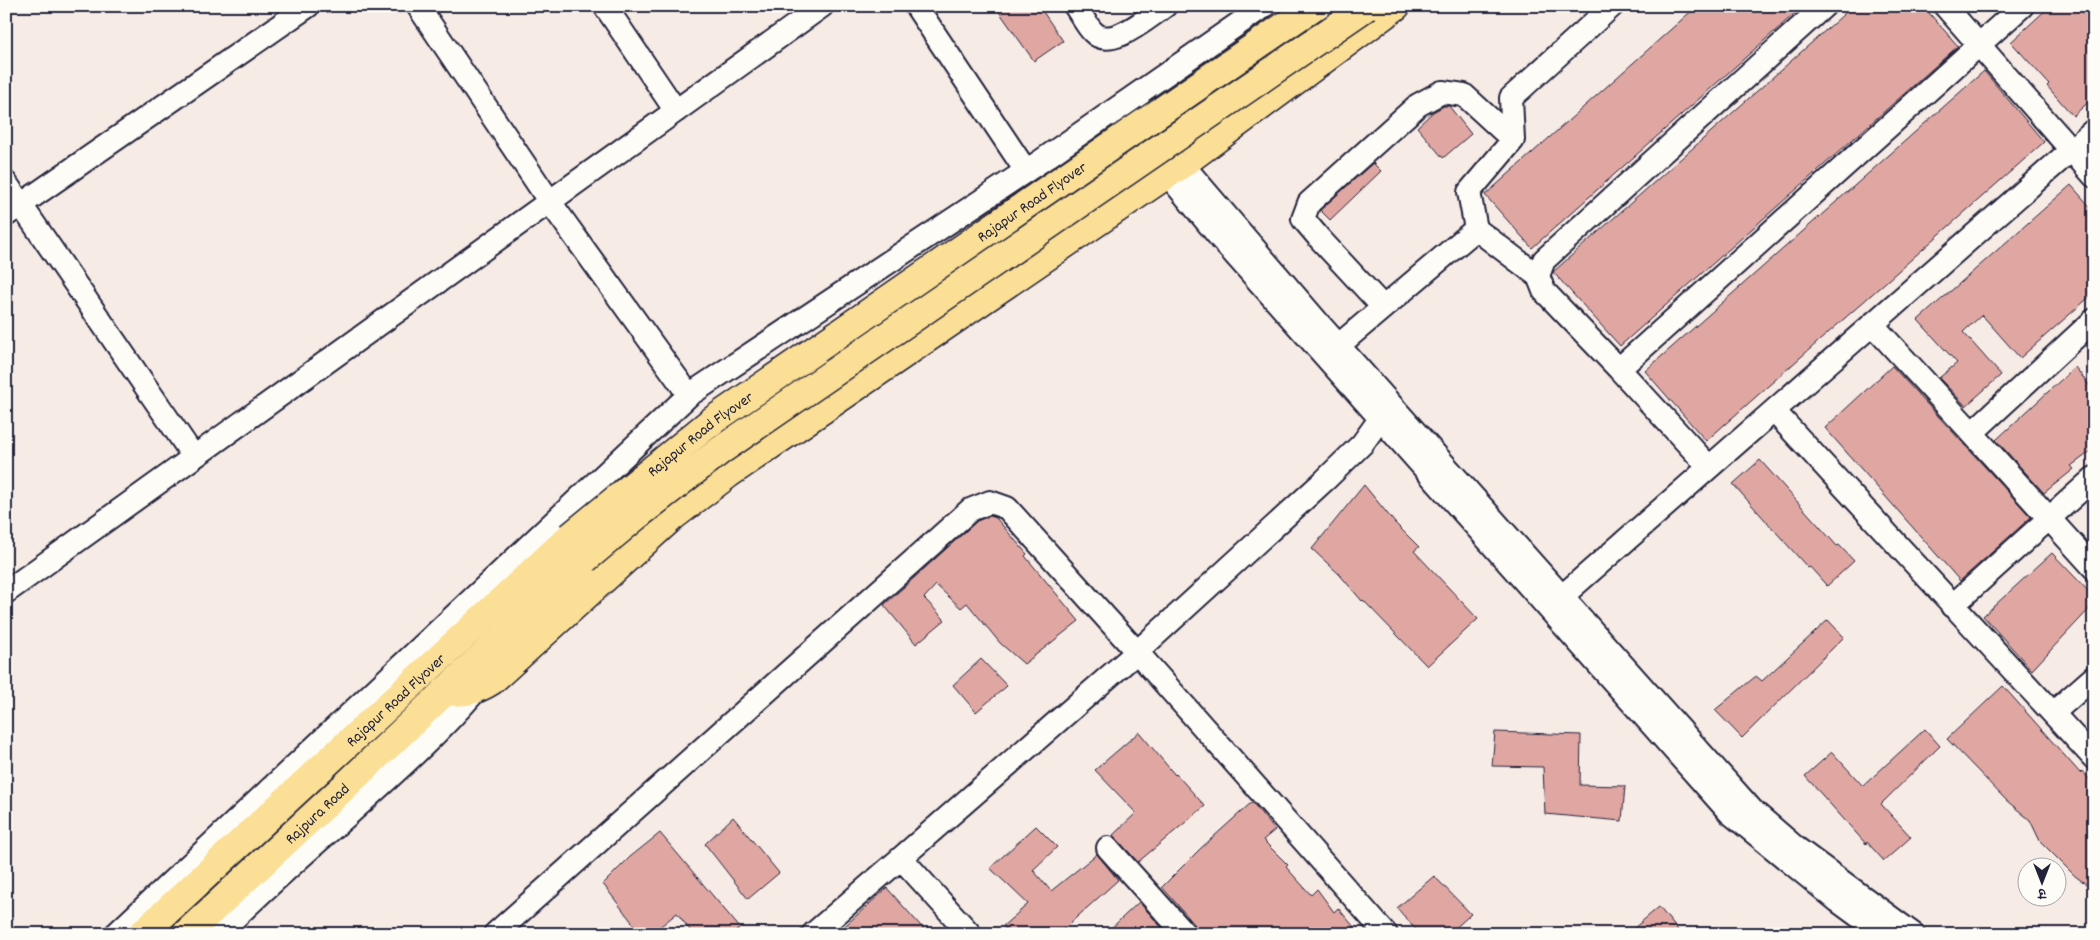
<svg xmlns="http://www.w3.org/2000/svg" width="2100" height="940" font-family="Dekko,'Playpen Sans Deva',sans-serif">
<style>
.building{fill:#e0a6a2;stroke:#22223b}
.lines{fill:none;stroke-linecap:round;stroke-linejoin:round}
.minor-casing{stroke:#22223b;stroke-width:26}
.major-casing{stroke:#22223b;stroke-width:31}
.highway-casing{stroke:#22223b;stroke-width:31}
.minor{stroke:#fdfcf7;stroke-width:22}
.major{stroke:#fbdf96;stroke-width:28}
.highway{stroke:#fbdf96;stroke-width:28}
.highway-bridge-casing{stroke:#22223b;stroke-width:31;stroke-linecap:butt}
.highway-bridge{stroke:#fbdf96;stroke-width:28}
.labels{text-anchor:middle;stroke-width:4;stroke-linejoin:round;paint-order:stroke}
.street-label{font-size:16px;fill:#22223b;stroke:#fdfcf7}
</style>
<rect width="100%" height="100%" fill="#f7ebe6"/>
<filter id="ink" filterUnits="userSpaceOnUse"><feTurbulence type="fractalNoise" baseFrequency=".02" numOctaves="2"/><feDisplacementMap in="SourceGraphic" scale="10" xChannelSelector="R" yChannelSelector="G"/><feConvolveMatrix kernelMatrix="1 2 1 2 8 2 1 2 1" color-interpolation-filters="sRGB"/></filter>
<g filter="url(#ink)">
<path class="building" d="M995,6h44l24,35 -29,20z
M1697,6h106l-271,242 -47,-53z
M1853,6h70l35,40 -338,300 -67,-74z
M2050,6h44v91l-21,19 -26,-30 2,-2 -38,-42z
M1984,71l60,71 -338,299 -61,-70z
M1444,106h5l22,28 -28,24 -26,-31 16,-15z
M1373,163l8,8 -51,49 -10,-10z
M2071,185l23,26v82l-74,65 -38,-43 -19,17 38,43 -35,31 -27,-28 18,-15 -39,-43z
M1892,366l139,151 -71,64 -135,-153z
M2075,367l19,24v58l-23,17 3,3 -30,24 -48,-53z
M1760,460l77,86 2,-1 15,16 -27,25 -17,-19 -2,1 -75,-84z
M1364,485l31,38 24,24 -5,4 64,68 -51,47 -64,-66 -1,1 -23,-27 -27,-25z
M990,516l6,2 31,36 -2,2 54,65 -55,43 -24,-21 -33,-40 -6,5 -25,-23 -12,13 21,22 -29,24 -32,-39 93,-84z
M2052,553l42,44v7l-62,66 -49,-54z
M1828,620l16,17 -102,101 -27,-28 41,-34 6,5z
M981,659l26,27 -31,26 -23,-27z
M2003,686l77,87 2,-2 12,13v106l-19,-14 -35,-35 -10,-21 -23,-19 -60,-62z
M1925,729l15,17 -59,58 30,33 -27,24 -17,-19 -1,2 -61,-68 27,-24 31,34z
M1139,732l36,43 1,-1 29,32 -67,56 -25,-27 23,-22 -41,-43z
M1495,732l86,3 -1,50 45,1 -3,35 -77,-7 -2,-47 -51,-1z
M1252,802l23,28 -12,10 25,25 -2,2 25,28 6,-6 17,23 4,-4 22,26 -162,-2 -3,-7 -33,-38 38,-38z
M733,817l46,56 -31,26 -43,-55z
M1036,826l21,21 -24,23 18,21 46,-37 21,26 -60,54h-48l-7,-8 25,-22 -38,-36z
M660,833l80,95 -8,6h-39l-16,-21 -26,21h-10l-38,-50 27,-27z
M1434,876l37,38 -22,20h-29l-23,-26z
M887,888l41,46h-92z
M1139,902l24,27 -6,5h-52z
M1659,907l22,27h-54z"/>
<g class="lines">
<g class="minor-casing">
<path id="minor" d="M418,6l132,196 139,193
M605,6l71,105
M916,6l110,165
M1075,6c6,8 11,19 18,26 18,19 55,-15 72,-26
M1945,6l149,170
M1139,106l43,58 139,162 431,484 43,37 118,87
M1121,118l100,121 509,574 108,88 45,33
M6,183l188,274
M6,215l302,-209
M1476,229l62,47
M1383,307l-63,-68 -17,-20 6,-16 109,-98 24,-13 22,3 49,45
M2094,320l-122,113 122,135
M1872,324l100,109
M1339,345l137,-116 -7,-37 44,-52 -2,-42 101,-92
M1619,369l-75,-78 -6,-15 6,-16 280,-254
M1774,411l320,347
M1709,467l-90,-98 403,-363
M6,592l816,-586
M1551,606l543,-476
M1952,606l142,-128
M2053,713l41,-36
M1108,848l77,86
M116,934l573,-539 352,-234 223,-155
M218,934c40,-39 81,-76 123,-113 47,-42 95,-84 136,-132
M495,934l475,-424 20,-8 17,6 130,144 188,-172 37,-36 18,-25
M813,934l88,-76
M970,934l-69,-76 236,-206 249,282"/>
</g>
<g class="major-casing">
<path id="major" d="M445,691c19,2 30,0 46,-10l182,-165 55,-42 454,-310 214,-158"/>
</g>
<g class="highway-casing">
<g id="highway">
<path id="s1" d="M142,934l428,-397"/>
<path id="s2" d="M186,934l155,-144 244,-231"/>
</g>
</g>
<use href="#minor" class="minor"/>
<use href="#major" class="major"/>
<use href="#highway" class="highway"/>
<g class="highway-bridge-casing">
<g id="highway-bridge">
<path id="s3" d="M570,537l142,-116 602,-415"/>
<path d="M585,559l50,-42 86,-67 646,-444"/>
</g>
</g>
<use href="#highway-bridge" class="highway-bridge"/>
</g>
</g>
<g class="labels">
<g class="street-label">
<text dy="6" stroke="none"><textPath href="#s3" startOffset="571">Rajapur Road Flyover</textPath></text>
<text dy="6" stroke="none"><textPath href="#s3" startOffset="166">Rajapur Road Flyover</textPath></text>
<text dy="6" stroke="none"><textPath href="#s1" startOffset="345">Rajapur Road Flyover</textPath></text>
<text dy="6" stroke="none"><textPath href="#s2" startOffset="178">Rajpura Road</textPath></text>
</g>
</g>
<rect width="2100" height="940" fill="none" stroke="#fdfcf7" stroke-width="25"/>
<rect x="12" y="12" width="2075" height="915" fill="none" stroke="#22223b" stroke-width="2" filter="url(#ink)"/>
<g transform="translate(2042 882) rotate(180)"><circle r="24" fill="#fdfcf7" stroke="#a5a5ac"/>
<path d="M0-4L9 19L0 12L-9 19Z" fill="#22223b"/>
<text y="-8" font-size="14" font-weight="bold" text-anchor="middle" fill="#22223b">उ</text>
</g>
</svg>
